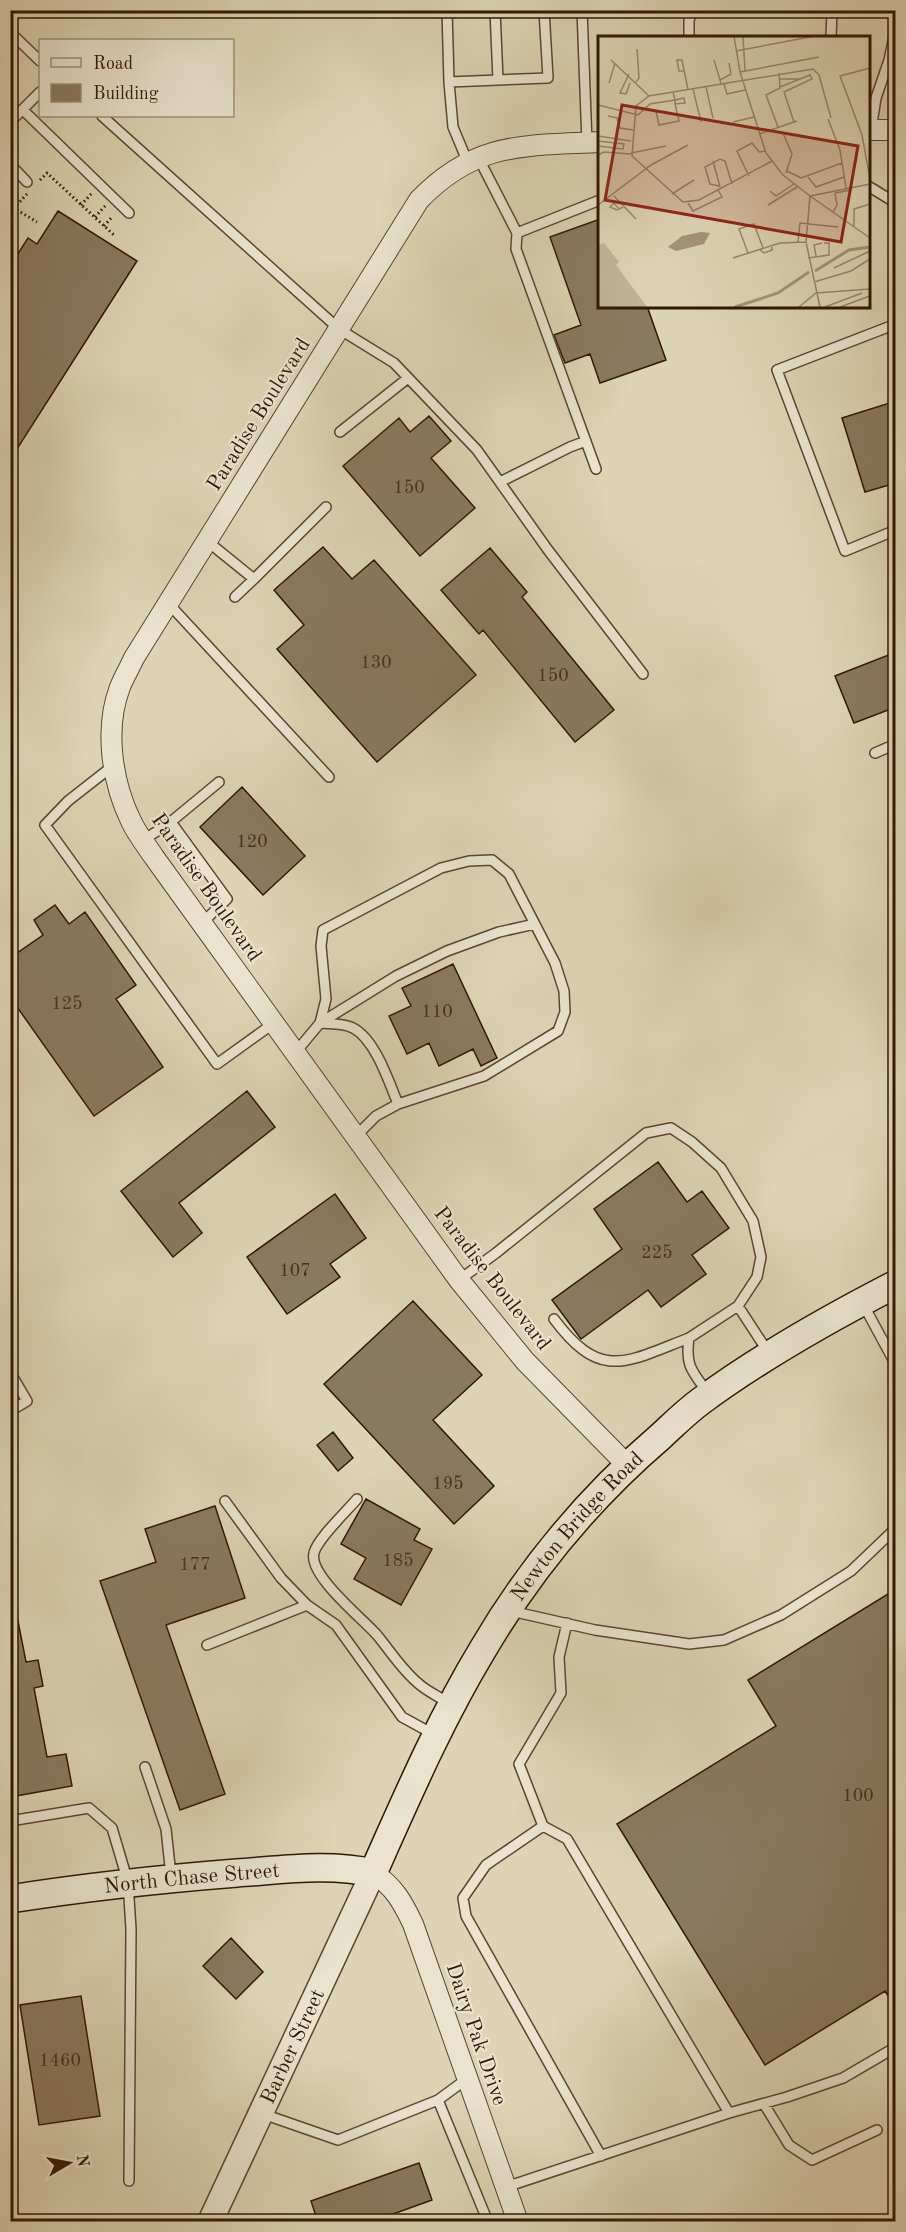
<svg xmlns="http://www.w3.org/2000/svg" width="906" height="2232" font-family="'Old Standard TT',serif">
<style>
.building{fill:#8a7961;stroke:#311705;stroke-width:1.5}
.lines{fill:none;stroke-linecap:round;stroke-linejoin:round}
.service-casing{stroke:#5c4631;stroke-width:12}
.minor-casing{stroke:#5c4631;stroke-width:22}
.tertiary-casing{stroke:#5c4631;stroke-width:27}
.secondary-casing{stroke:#311705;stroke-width:30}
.path{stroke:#311705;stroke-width:3;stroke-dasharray:1.5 3;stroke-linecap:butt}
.service{stroke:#e9e3cf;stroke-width:9}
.minor{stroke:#e9e3cf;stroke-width:20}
.tertiary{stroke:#e9e3cf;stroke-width:24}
.secondary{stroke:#e9e3cf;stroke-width:27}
.labels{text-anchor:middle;stroke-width:4.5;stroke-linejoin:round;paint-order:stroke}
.number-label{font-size:18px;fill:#47301c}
.street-label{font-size:21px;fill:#311705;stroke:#e9e3cf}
.inset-river{fill:none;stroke:#a39479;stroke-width:3}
.inset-road{fill:none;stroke:#98886f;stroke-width:1.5}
.view{fill:#8f2418;fill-opacity:0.15;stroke:#8f2418;stroke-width:3}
.inset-edge{fill:none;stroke:#311705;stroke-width:3}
</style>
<rect width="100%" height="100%" fill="#ddd4b5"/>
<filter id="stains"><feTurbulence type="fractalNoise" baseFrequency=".00333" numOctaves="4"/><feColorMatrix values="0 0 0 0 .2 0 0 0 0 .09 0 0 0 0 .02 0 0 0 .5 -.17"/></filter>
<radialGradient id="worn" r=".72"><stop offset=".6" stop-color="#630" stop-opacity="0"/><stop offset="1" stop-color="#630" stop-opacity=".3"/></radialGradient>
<path class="building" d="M58,211l79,50 -127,199v-194l18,-28 9,6z
M600,219v87h47l19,54 -66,23 -10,-29 -25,9 -11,-28 27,-10 -31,-88z
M896,401v82l-31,9 -23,-74z
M429,416l22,25 -20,17 44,50 -55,48 -77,-90 56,-48 11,14z
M323,547l29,32 22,-19 102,115 -99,87 -100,-113 27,-24 -30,-35z
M490,548l37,44 -5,5 92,113 -39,32 -92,-112 -4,4 -38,-44z
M896,652v55l-42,16 -19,-47z
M242,787l63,69 -42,39 -63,-68z
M55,905l14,19 16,-12 51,73 -20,14 47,68 -69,49 -84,-119v-39l33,-23 -9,-15z
M453,964l44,94 -16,8 -8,-17 -34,17 -10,-23 -22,11 -18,-38 22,-10 -9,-18z
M247,1091l28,36 -96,76 23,30 -29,24 -52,-66z
M658,1162l29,40 15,-11 27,37 -37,27 14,19 -45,33 -13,-17 -67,49 -29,-39 70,-51 -28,-40z
M335,1194l31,44 -36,26 10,13 -53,37 -40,-57z
M413,1301l69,74 -49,45 61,66 -40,38 -130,-140z
M333,1432l20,26 -15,13 -21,-26z
M366,1499l54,30 -6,11 18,9 -31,56 -47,-26 12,-21 -25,-14z
M215,1506l30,92 -79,27 59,169 -45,16 -80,-229 56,-19 -11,-33z
M896,1589v419l-11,-17 -120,74 -148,-241 159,-98 -28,-46z
M17,1616l9,46 12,-2 5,26 -9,2 13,69 19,-3 6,32 -62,11v-180z
M231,1938l32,34 -27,27 -33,-33z
M81,1996l19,120 -61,9 -19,-120z
M419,2163l13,37 -61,22h-53l-7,-21z"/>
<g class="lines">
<g class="service-casing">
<path id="service" d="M447,10l2,72 4,45 15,36
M495,10l3,70 50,-2 -4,-68
M582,10l5,133
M10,32l30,29
M689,38v-18l4,-10
M831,38l1,-28
M449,82l49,-2
M23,110l106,103
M102,116l237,213 55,34 83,87 71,100 95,124
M10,122l30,-30
M871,130l5,-32 13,-38 7,-33
M478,157l39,76 -1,16 80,220
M10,164l17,18
M868,186l28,17
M517,233l83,-33
M896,324l-119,46 68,181 51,-21
M340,432l68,-54
M500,482l70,-35 16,-6
M207,541l47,38 72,-72
M235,597l19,-18
M168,603l161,174
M875,753l21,-9
M114,765l-46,36 -23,24 172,239 57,-41
M171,822l56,77 -25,24
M143,840l24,-15 52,-43
M320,1023l6,-24 -5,-53 2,-16 118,-62 28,-7 23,-1 17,14 46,89 9,28 1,21 -7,19 -74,45 -86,28 -22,12 -20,20
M320,1023c10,1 24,0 33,5 22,11 36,54 45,76
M295,1053l25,-30 76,-47 51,-25 52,-19 36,-8
M459,1280l37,-27 150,-120 25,-5 21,14 29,26 32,53 8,36 -4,20 -19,29 -49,32c-4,28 3,33 19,55
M863,1304l33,61
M738,1306l30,46
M554,1319c47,63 72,43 135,19
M10,1372l17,29 -17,10
M357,1499c-10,12 -40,40 -43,54 -6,22 49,66 63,82 14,17 25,35 42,49 9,8 21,13 31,20
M225,1501l56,77 26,27 29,20 66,92 33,18
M511,1611l84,19 94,14 35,-4 57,-25 70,-44 45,-43
M567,1623l-8,34 2,36 -42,71 24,62 24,13 162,274
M207,1645l100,-40
M145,1767l21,62 5,47
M10,1821l79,-13 23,20 16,54 3,47 -2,252
M543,1826l-57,39 -23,33 3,18 135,240
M438,2100l30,-22
M764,2104l25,41 23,15 65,-30
M263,2114l75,26 100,-40 50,122
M506,2187l223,-74 58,-16 56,-19 53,-31"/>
</g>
<g class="minor-casing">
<path id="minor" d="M868,130h28
M600,142c-76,4 -124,-1 -181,58l-285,458c-4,9 -10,19 -14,29 -16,42 -8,95 11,134 6,13 15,24 23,36l305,423 66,81 102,104
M373,1873c21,13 30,30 40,51l105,298"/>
</g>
<g class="tertiary-casing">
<g id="tertiary">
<path id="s1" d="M210,2222l163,-349"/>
</g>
</g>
<g class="secondary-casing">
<g id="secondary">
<path id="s2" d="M10,1899c76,-12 151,-20 227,-26 45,-3 92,-10 136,0 34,-76 67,-153 110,-224 47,-80 107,-152 177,-212 13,-12 26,-25 41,-36 61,-45 127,-82 195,-117"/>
</g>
</g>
<path class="path" d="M40,180l7,-7 68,63
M27,194l-13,14 23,14
M81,205l11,-12
M95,217l11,-12
M104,226l9,-10"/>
<use href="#service" class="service"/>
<use href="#minor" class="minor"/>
<use href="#tertiary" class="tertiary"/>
<use href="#secondary" class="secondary"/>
</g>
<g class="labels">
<g class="number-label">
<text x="409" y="493">150</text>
<text x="376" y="668">130</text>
<text x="553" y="681">150</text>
<text x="252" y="847">120</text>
<text x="67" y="1009">125</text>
<text x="437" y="1017">110</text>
<text x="657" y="1258">225</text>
<text x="295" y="1276">107</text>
<text x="448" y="1489">195</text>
<text x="398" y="1566">185</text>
<text x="195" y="1570">177</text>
<text x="858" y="1801">100</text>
<text x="60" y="2066">1460</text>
</g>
<g class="street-label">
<text transform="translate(258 414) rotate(-58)" y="7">Paradise Boulevard</text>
<text transform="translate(207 887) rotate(55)" y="7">Paradise Boulevard</text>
<text transform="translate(493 1278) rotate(52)" y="7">Paradise Boulevard</text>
<text dy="7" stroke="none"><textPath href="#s2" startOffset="770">Newton Bridge Road</textPath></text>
<text dy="7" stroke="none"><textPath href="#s2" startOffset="183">North Chase Street</textPath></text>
<text transform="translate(477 2034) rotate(71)" y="7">Dairy Pak Drive</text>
<text dy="7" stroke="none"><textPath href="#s1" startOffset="194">Barber Street</textPath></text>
</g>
</g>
<g transform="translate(598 36)">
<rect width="272" height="272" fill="#ddd4b5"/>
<path d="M6,207l15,19 -3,3 31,42h-49v-62z" fill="#c0b497"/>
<path d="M103,196l9,1 -6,11 -28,7 -8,-4 14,-11z" fill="#a39479"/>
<path class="inset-river" d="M217,235l34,-21 21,-3M137,271l43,-14 31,-21"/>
<path class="inset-road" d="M136,0l6,36 26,81 17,22 27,21 -4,46 14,65M145,0l2,35M138,15l79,-15M13,24l38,36M116,24l6,20M272,32l-30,8 22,59 8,44M86,35h-5l-2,-11h5l6,30M142,36l79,-15M31,38l-9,19 6,1 4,-11M181,43h21l-20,8M38,46l3,-4 -2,-29M11,47l6,-20M123,48l-1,-4 11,-6 -2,-11M126,48l3,10 18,-4M108,51l7,31M95,53l8,33M0,69l40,10 12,-11 25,-4 9,-2 1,5 -10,1v-4l-2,-8M58,75l3,14 20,-4 -4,-17M10,80l9,2 3,10 13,2M230,83l12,31 6,38M135,86l21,-5M196,86l-10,-30 28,-13 -2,-4 -10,4M180,91l-12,-32 14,-7 -1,-15M185,97l9,21 -6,19M161,98l38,-13M0,100l33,5M0,105l26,3 -1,5 -25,-3M33,117l35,-7M0,119l6,-3 27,2M115,125l7,26M174,125l-73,39 -16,2 -51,-46 4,-50 13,-10 164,-27 6,6 12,43M189,135l14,7 41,-15M151,140l-12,-25 15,-8 7,9 7,-1M210,141l8,10 28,-10M121,150l-9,-2 -5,-17 15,-8 5,2 7,23M172,155l6,5 18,-12M74,158l22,-14M16,160l22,23M212,160l60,42M212,160l60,-12M90,167l5,8 29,-14 -4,-7M0,169l53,-40 37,-20M170,169l29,-18M21,173l-5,-6 -4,4 7,3 6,-3M235,176l4,-7 -2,-12 16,-3M256,191v-18l16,-5M200,206l2,-19 38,4M161,213l5,4 8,-3v-5M150,217l-9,-24 15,-5 9,24M218,220l-2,-11 8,-2M135,222l47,-15 26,-1M210,222l21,-3v-12h-5M236,232l36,-17M216,246l37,-11 19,-12M201,271l17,-14 54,-4M227,271l37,-14M242,271l30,-11"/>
<path class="view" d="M24,69l236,41 -17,96 -236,-42z"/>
<rect width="272" height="272" class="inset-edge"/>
</g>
<rect width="906" height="2232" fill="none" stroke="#ddd4b5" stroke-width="36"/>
<rect x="12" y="12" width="882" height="2208" fill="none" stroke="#311705" stroke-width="3"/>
<rect x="18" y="18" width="870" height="2196" fill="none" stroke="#311705" stroke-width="1.5"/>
<rect x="39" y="39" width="195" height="78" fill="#e9e3cf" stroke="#9f917e" stroke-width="1.5"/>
<rect x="51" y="58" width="30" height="9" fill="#e9e3cf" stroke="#9f917e" stroke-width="1.5"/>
<text x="93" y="69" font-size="18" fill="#311705">Road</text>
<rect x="51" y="84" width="30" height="18" fill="#8a7961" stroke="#9f917e" stroke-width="1.5"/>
<text x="93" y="99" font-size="18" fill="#311705">Building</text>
<g transform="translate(69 2163) rotate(80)" stroke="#e9e3cf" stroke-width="4.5" paint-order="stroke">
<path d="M0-4.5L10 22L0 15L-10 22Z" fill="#311705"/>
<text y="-9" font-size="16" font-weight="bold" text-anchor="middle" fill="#311705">N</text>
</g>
<rect width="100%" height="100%" filter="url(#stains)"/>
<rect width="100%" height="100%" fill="url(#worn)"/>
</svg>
